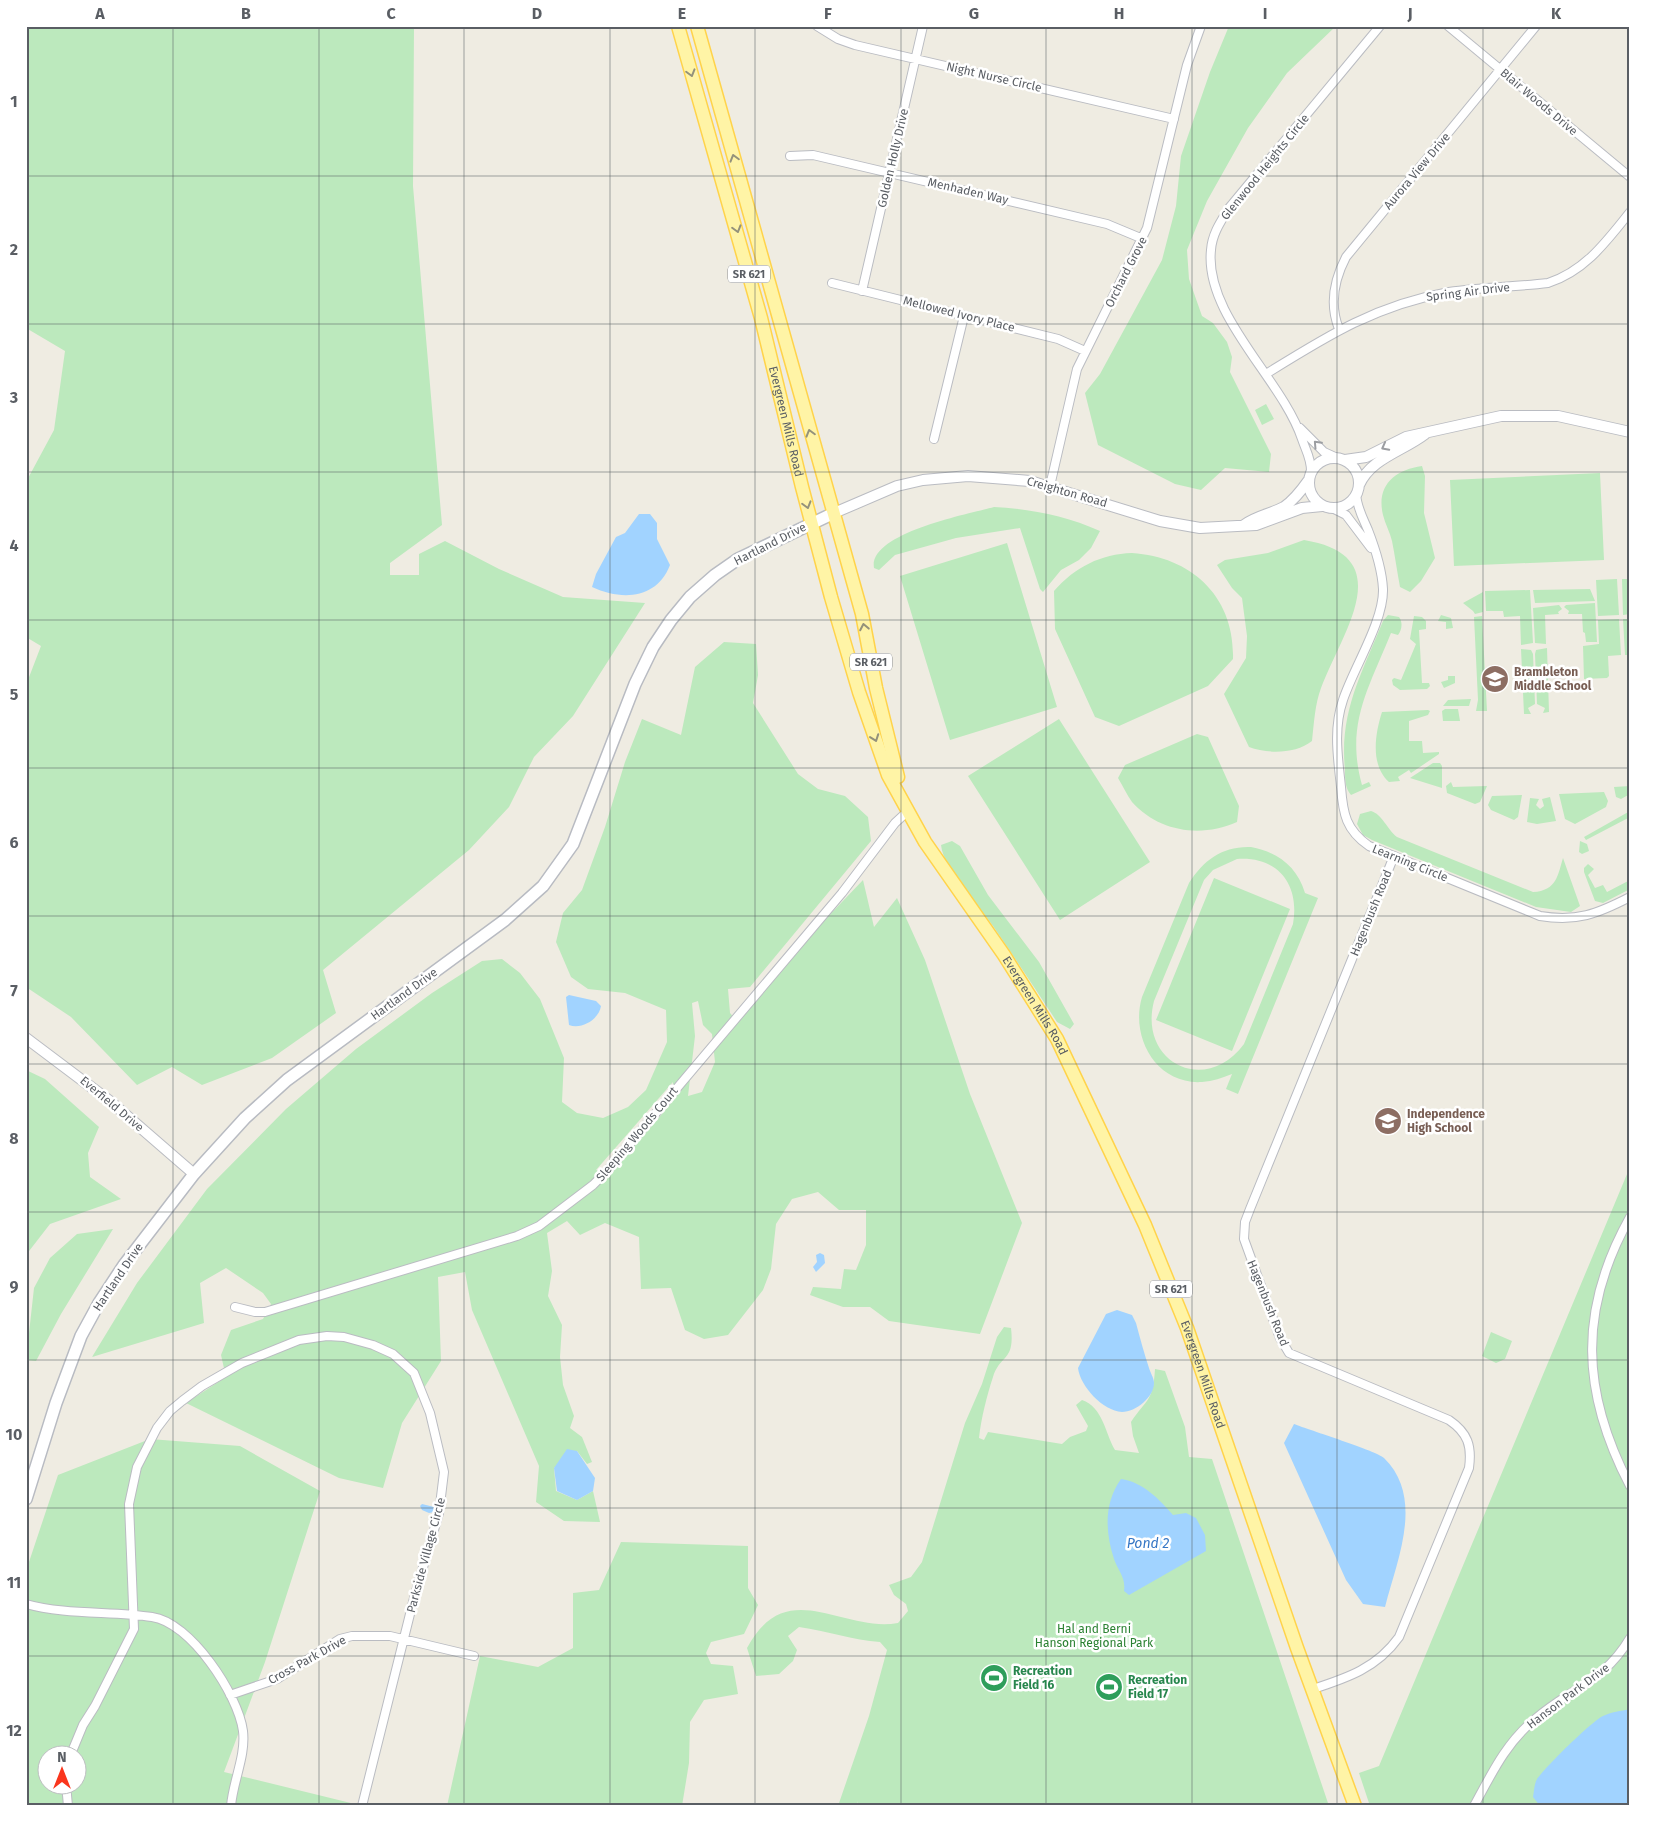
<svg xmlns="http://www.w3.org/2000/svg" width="1656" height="1832" font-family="'Fira Sans',sans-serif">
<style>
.green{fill:#bce9bd;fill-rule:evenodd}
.water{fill:#a1d3ff}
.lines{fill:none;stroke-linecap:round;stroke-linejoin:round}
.minor-casing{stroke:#babcc2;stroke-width:10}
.tertiary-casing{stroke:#babcc2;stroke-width:12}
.secondary-casing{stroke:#b8bbc2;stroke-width:14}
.primary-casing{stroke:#ffd34b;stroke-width:15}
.minor{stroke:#fff;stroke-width:8}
.tertiary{stroke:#fff;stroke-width:10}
.secondary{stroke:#fff;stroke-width:11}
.primary{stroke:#fff4a6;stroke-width:12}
.oneway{stroke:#94927b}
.oneway2{stroke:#9c9ea2}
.grid{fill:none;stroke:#5a5e64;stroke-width:1;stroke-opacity:0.55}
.labels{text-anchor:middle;stroke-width:5;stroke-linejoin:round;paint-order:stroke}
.shield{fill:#fff;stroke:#8c8e92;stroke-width:1}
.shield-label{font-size:11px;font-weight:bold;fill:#5a5e64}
.street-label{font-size:12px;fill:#5a5e64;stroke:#fff}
.education-label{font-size:12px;font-weight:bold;fill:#785e54;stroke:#fff;text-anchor:start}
.park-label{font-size:12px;fill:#2b8232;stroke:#fff}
.leisure-label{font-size:12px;font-weight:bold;fill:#27864d;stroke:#fff;text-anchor:start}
.water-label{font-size:14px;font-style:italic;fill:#3677c5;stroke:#fff}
.neatline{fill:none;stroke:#5a5e64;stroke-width:2}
.grid-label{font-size:16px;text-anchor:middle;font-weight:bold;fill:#5a5e64}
</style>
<rect width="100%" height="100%" fill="#efece2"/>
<path class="green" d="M26,26h388l-1,160 29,339 -52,38v12h29v-21l26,-13 54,28 64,28 82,6 -72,113 -39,41 -25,50 -40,43 -146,120 13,43 -64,45 -70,27 -30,-18 -35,18 -66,-68 -45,-30v-302l15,-39 -15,-9v-155l28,-52 11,-79 -39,-23z
M1229,26h107l-49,47 -39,55 -41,73 -20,49 2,29 13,37 11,7 14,19 5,15 -2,15 41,82 -2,18 -44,-4 -24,22 -26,-6 -77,-39 -13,-52 15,-19 62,-114 14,-54 5,-50 29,-84z
M1266,404l8,15 -12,6 -7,-15z
M1422,466l3,10 -1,37 11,45 -14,23 -11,11 -10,-5c-3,-16 -5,-31 -8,-46 -2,-9 -7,-17 -9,-26 -7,-29 11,-45 39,-49z
M1600,473l4,87 -150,6 -4,-86z
M994,507c37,2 72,9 106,24l-9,17 -12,12 -18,10 -18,22 -3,-3 -20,-61 -64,10 -61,17 -16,15 -5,-2c-6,-35 95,-54 120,-61z
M1304,540c97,16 38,92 17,148 -6,16 -7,35 -9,53 -16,13 -45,13 -63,6l-25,-53 22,-36 1,-22 -5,-38 -10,-10 -15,-23 8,-5 43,-7z
M1007,543l50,164 -107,33 -50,-164z
M1132,553c60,4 103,44 101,106l-25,27 -89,40 -24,-9 -40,-88 -1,-38c21,-24 47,-37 78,-38z
M1617,579l2,36 -21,1 -2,-36z
M1622,579h8v35l-7,1z
M1590,589l5,12 -60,2 -2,-13z
M1530,590l3,53 -12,2 -1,-29 -16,1 -1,-6h-17l-1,-20z
M1483,592v20l-8,2 -2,-3 -10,-8z
M1595,603l2,39h-11l-1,-9 -2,-1 -1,-18h-14l1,-3 -5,-4 2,-2z
M1559,605l3,4 -4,3 1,2 -14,1 1,29 -11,-1 -2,-35z
M1388,615l11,2c4,5 3,13 -1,18l-7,-2c-22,55 -46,91 -29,152l7,-3 2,4 -20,9c-6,-7 -6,-16 -6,-25 -6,-58 17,-97 38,-149z
M1441,615l10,3 2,10 -7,1v-7l-8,-1z
M1414,616l8,1 4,4v8l-7,1 3,53h7l1,3 -3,3 -27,1 -7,-5 -1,-5 2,-2 7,2 15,-36 -6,-5z
M1482,616l5,95h-11l2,-11 -4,-83z
M1619,619l2,36 -13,1 1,20 -2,2 -23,1 -1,-33 16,-2 -1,-24z
M1623,619h7v36h-5z
M724,642l32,2 2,31 -5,28 45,71 20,15 27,7 23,21 3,24 -121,146 -22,2 2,24 7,8 81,-94 45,-47 11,47 23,-29 28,62 45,134 52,129 -42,111 -91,-13 -19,-14h-27l-33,-12 3,-8 28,2 3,-20 12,1 10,-25v-35h-27l-21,-18 -26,7 -16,25 -5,45 -8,21 -35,45 -24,4 -19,-9 -14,-42 -30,1 -2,-52 -34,-14 -25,12 -13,-14 -20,12 5,38 -4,25 14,29 -2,32 3,28 11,31 -4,12 12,9 10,25 -5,2 -10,-13 -23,17 2,23 21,9 16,-9 7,31 -36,-1 -28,-19 3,-36 -67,-156 -7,-38 -27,5 3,84 -39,62 -19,65 -44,-10 -153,-75 40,-26 -5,-22 10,-25 32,-11 8,-15 -8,-11 -37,-25 -26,15 4,40 -112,34 45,-74 70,-94 79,-80 70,-60 76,-56 50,-32 20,-2 18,14 20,26 24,59 -2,44 15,11 26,5 25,-11 18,-17 21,-48 -1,-32 -41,-17 -37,-4 -17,-12 -15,-35 7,-29 19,-23 23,-63 20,-65 17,-43 39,16 14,-68zM698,1001l5,24 9,9 3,28 -13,30 -14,4 7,-60 -3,-33zM673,1082l-1,20 -61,72 -15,-4z
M1547,648l2,64 -6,1 2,-5 -8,-4 -2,-50 1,-4z
M1521,649l10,1 2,4 2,50 -7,4 3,6h-7z
M1448,676h7v7l-11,5 -3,-6 7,-2z
M1471,699l-2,7h-26l5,-6z
M1445,709h13l2,12h-17l-1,-10z
M1428,710l2,1 -2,4 -19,6v20h13l1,12 16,-1v2l-28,19 -2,-3 -11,7 2,4 -11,1c-19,-17 -14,-48 -7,-70z
M1059,719l91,143 -90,58 -92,-144z
M1197,734l11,3 31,69 -2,16c-36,16 -78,10 -105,-20 -5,-7 -9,-16 -14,-24l7,-13z
M1433,763h7l2,3v22l-32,-10z
M1451,782l2,5 34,-1 -7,16 -5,2 -28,-11 -1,-7z
M1630,786v8l-9,5 -5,-2 -2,-10z
M1604,792l4,9 -2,6 -31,17 -10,-5 -6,-25z
M1522,795l-4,22 -4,3 -23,-10 -3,-5 4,-9z
M1550,797l6,24 -19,3 -10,-2 3,-24 9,1 -3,6 4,4 4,-3 -2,-7z
M1371,811c11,3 16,18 26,26l136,55c24,-1 25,-18 30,-34l17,48 -9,6 -35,-5 -164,-67 -9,-5 -6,-11 3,-10z
M1630,811v6l-44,23 -2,-3z
M952,841l8,5 28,49 51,67 35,62 -4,5 -13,-7c-21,-32 -42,-64 -64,-96 -15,-22 -49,-55 -52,-81z
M1580,841l7,3 2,7 -7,3 -3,-2z
M1251,847c26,5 46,19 54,46l13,5 -80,196 -12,-5 6,-15c-10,4 -19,7 -30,8 -46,3 -72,-45 -60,-85l47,-114c15,-23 33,-37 62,-36zM1237,859c41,-3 63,26 56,65l-49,120c-38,52 -106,19 -90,-43l50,-121 9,-10z
M1588,864l6,5 -6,6 7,13 8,-3 4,7 23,-12v9l-27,14 -8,-2 -11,-29v-4z
M1214,878l76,31 -58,142 -76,-31z
M26,1070l19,9 54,48 -11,26 2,24 31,22 -71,25 -24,31z
M1630,1167v639h-260l-11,-33 20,-7z
M113,1229l-52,85 -25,47 -10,-1 8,-72 16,-30 27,-24z
M1004,1327l7,1c4,34 -11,26 -18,49 -6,18 -12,42 -14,61l5,2 4,-8 74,12 8,-7 16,-6 2,-5 -12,-21 6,-5c21,7 23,33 33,50l24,3 -6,-17 -2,-14c16,-24 22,-20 24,-53l10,2 20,56 4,30 23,2 117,347h-472l1,-5 -2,5h-18l31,-90 18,-66 -7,-8c-27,-2 -53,-11 -81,-15l-11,9 9,14 -4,11 -14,13 -23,2 -9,-28c40,-74 94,-15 151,-25l10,-12 -2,-7 -12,-9 -5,-10 22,-8 11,-15 43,-139 17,-39 15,-47z
M1491,1332l21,9 -7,18 -9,4 -14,-7z
M150,1439l90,7 80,45 -55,171 -41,110 139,34h-337v-235l32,-96zM48,1754h30v30h-30z
M621,1542l127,4v42l10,17 -14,29 -33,8 -5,11 5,11 22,2 5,28 -34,6 -14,22 -1,41 -7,43h-235l33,-150 58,11 35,-19v-55l26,-3z"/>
<path class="water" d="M639,514h11l7,9v16l13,26c-13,34 -48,36 -78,22l4,-13 20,-37 9,-4z
M569,995l27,6 5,5c-2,13 -19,24 -32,19l-3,-28z
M820,1253l4,2 1,8 -9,9 -3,-5 4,-5 -1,-7z
M1117,1310l15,5 4,8c4,15 8,30 13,45 1,4 5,10 5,15 0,14 -18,29 -32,29 -19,-1 -42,-26 -44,-44l28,-54z
M1294,1424c15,6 83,27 90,34 41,40 13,102 1,149l-22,-3 -17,-24 -62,-137z
M567,1449l10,2 18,27 -2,13 -16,9 -20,-9 -3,-23z
M1121,1479c22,3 38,20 52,36l13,-2 10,5 9,17 1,16 -77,44 -5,-4c2,-14 -6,-20 -10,-32 -9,-28 -10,-56 7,-80z
M422,1504l12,3v5l-5,1 -7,-3 -2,-4z
M1630,1709v97h-90l-7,-9c1,-5 1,-11 3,-16 4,-9 57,-61 67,-65 8,-4 18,-5 27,-7z"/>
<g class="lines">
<g class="minor-casing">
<path id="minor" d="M817,26l21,13 17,6 319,74
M1448,26l182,151
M790,156l23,-1 294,69 36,15
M832,283l226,56 27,12
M862,291l61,-265
M1339,329c-10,-25 -5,-49 7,-72l190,-231
M1266,374c61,-38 110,-69 183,-82 33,-5 66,-5 99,-9 37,-12 58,-41 82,-71
M1300,428l24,24 11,5
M934,439l30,-123
M1311,471c0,-13 -5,-20 -9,-32 -20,-60 -98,-124 -91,-189 1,-16 10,-29 18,-42l151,-182
M1050,486l27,-117 70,-141 40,-163 14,-39
M1356,494c1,14 7,24 12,36 7,18 14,40 15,59 1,32 -30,80 -40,111 -10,29 -5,58 -2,87 2,27 5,43 28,59l171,70c37,6 57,-2 90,-19
M1332,508l14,7 25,33
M1630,1217c-52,93 -49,175 0,269
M235,1307l20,5h10l252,-76 22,-10 54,-41 13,-13 236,-279 53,-70 13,-12
M26,1604c39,11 86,7 126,13 38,5 86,77 91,114 3,25 -10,50 -12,75
M1313,1689c34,-11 64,-21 86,-52l70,-169c3,-22 -1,-35 -20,-48l-160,-67 -9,-15 -36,-99 1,-17 5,-13 144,-353
M230,1695l47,-16 63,-40 12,-3h38l84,20
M71,1754l12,-29 12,-19 39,-77 -5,-125 8,-37 20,-39 13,-17 12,-10 20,-15 40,-23 57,-23 28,-4 17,1 29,8 20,9 21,19 16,40 14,59 -5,41 -25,85 -52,208
M66,1784l2,22
M1474,1806c18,-33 32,-63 61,-87 36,-31 69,-37 95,-81"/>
</g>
<g class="tertiary-casing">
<path id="tertiary" d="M1309 483a25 25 0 1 1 50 0a25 25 0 1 1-50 0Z
M1345,460l21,-3 40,-20 95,-21h57l72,16
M1359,485c12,-27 44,-34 66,-51
M834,513l63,-27 26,-6 45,-4 62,5 130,40 40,7 56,-3 46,-17 20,-2
M1244,525c12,-9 27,-11 40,-18 10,-7 17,-16 24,-26
M26,1038l85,64 83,72"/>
</g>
<g class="secondary-casing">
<path id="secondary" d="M26,1499l30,-96 25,-67 18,-33 25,-38 70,-91 51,-56 42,-38 218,-160 38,-34 30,-42 62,-160 18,-37 18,-27 19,-23 25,-22 23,-16 96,-46"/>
</g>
<g class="primary-casing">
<g id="primary">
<path id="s1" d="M678,26l83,292 41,169 29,110 28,95 29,83 37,67 79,113 53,84 88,186 42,103 110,320 58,158"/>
<path d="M697,26l165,588 14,74 22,89"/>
</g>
</g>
<use href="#minor" class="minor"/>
<use href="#tertiary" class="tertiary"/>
<use href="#secondary" class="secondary"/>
<use href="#primary" class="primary"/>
</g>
<defs><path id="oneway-chevron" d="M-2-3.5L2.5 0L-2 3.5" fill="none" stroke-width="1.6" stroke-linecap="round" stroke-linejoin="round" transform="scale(1.25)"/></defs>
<g class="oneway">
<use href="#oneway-chevron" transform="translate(691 73) rotate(74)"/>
<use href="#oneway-chevron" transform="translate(734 158) rotate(-106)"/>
<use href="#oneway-chevron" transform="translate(737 229) rotate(74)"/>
<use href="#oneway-chevron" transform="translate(810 433) rotate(-106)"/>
<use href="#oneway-chevron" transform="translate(807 505) rotate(74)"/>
<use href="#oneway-chevron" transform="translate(864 627) rotate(-101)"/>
<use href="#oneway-chevron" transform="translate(875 738) rotate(70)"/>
</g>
<g class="oneway2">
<use href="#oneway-chevron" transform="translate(1317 444) rotate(-133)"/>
<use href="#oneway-chevron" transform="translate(1385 447) rotate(152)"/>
</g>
<path class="grid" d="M173,26v1780M319,26v1780M464,26v1780M610,26v1780M755,26v1780M901,26v1780M1046,26v1780M1192,26v1780M1337,26v1780M1483,26v1780M26,176h1604M26,324h1604M26,472h1604M26,620h1604M26,768h1604M26,916h1604M26,1064h1604M26,1212h1604M26,1360h1604M26,1508h1604M26,1656h1604"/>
<defs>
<g id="school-disc" transform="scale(1.4375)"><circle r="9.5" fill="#8d6e63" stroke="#fff"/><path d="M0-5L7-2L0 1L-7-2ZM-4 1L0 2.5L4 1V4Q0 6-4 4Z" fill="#fff"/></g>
<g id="stadium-disc" transform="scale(1.4375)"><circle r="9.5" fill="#2e9e5b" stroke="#fff"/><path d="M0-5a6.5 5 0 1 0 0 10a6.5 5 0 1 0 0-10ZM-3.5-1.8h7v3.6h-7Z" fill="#fff"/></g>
</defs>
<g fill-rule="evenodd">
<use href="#school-disc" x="1495" y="679"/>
<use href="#school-disc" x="1388" y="1121"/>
<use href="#stadium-disc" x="994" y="1678"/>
<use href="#stadium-disc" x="1109" y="1687"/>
</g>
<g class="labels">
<g class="shield">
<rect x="728" y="265.5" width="42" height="17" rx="4"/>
<rect x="850" y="653.5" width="42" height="17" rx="4"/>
<rect x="1150" y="1280.5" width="42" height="17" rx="4"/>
</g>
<g class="shield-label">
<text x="749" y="278">SR 621</text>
<text x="871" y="666">SR 621</text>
<text x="1171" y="1293">SR 621</text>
</g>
<g class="street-label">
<text transform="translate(994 77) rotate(13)" y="4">Night Nurse Circle</text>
<text transform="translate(1539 102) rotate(40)" y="4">Blair Woods Drive</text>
<text transform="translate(893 158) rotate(-77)" y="4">Golden Holly Drive</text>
<text transform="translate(1265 167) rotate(-51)" y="4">Glenwood Heights Circle</text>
<text transform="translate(1417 171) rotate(-50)" y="4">Aurora View Drive</text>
<text transform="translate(968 191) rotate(13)" y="4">Menhaden Way</text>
<text transform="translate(1126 272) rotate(-63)" y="4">Orchard Grove</text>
<text transform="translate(1468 292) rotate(-7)" y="4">Spring Air Drive</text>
<text transform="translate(959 314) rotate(14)" y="4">Mellowed Ivory Place</text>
<text dy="4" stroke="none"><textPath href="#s1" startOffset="410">Evergreen Mills Road</textPath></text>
<text transform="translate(1067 492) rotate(16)" y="4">Creighton Road</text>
<text transform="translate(770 544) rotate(-27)" y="4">Hartland Drive</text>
<text transform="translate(1410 863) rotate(22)" y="4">Learning Circle</text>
<text transform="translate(1371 913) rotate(-68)" y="4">Hagenbush Road</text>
<text transform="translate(404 994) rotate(-36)" y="4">Hartland Drive</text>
<text dy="4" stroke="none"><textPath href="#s1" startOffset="1052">Evergreen Mills Road</textPath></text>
<text transform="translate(112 1104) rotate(40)" y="4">Everfield Drive</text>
<text transform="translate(637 1134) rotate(-50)" y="4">Sleeping Woods Court</text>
<text transform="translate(118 1277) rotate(-56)" y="4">Hartland Drive</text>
<text transform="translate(1268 1303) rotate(68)" y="4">Hagenbush Road</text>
<text dy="4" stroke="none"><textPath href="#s1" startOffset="1458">Evergreen Mills Road</textPath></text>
<text transform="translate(426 1555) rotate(-75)" y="4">Parkside Village Circle</text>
<text transform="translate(307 1660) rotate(-29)" y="4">Cross Park Drive</text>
<text transform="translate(1568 1696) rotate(-37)" y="4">Hanson Park Drive</text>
</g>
<g class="education-label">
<text x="1514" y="676">Brambleton<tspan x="1514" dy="14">Middle School</tspan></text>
<text x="1407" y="1118">Independence<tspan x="1407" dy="14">High School</tspan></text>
</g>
<g class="park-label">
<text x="1094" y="1633">Hal and Berni<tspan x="1094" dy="14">Hanson Regional Park</tspan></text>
</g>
<g class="leisure-label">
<text x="1013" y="1675">Recreation<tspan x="1013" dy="14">Field 16</tspan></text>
<text x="1128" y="1684">Recreation<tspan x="1128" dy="14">Field 17</tspan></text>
</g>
<g class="water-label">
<text x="1148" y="1548">Pond 2</text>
</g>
</g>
<rect width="1656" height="1832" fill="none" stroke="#ffffff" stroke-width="55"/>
<g transform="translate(62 1770)"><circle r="24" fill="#ffffff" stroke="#bdbfc1"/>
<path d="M0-4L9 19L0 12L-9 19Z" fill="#fa361d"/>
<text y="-8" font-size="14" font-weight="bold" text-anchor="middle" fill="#5a5e64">N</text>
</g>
<rect x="28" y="28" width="1600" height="1776" class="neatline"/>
<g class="grid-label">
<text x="100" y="19">A</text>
<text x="246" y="19">B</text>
<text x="391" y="19">C</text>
<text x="537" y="19">D</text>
<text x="682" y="19">E</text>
<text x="828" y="19">F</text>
<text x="974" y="19">G</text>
<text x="1119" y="19">H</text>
<text x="1265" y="19">I</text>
<text x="1410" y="19">J</text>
<text x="1556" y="19">K</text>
<text x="14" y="107">1</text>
<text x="14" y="255">2</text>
<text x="14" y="403">3</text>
<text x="14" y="551">4</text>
<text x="14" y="700">5</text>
<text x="14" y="848">6</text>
<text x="14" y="996">7</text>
<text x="14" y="1144">8</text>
<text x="14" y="1292">9</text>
<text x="14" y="1440">10</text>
<text x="14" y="1588">11</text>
<text x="14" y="1736">12</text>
</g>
</svg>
